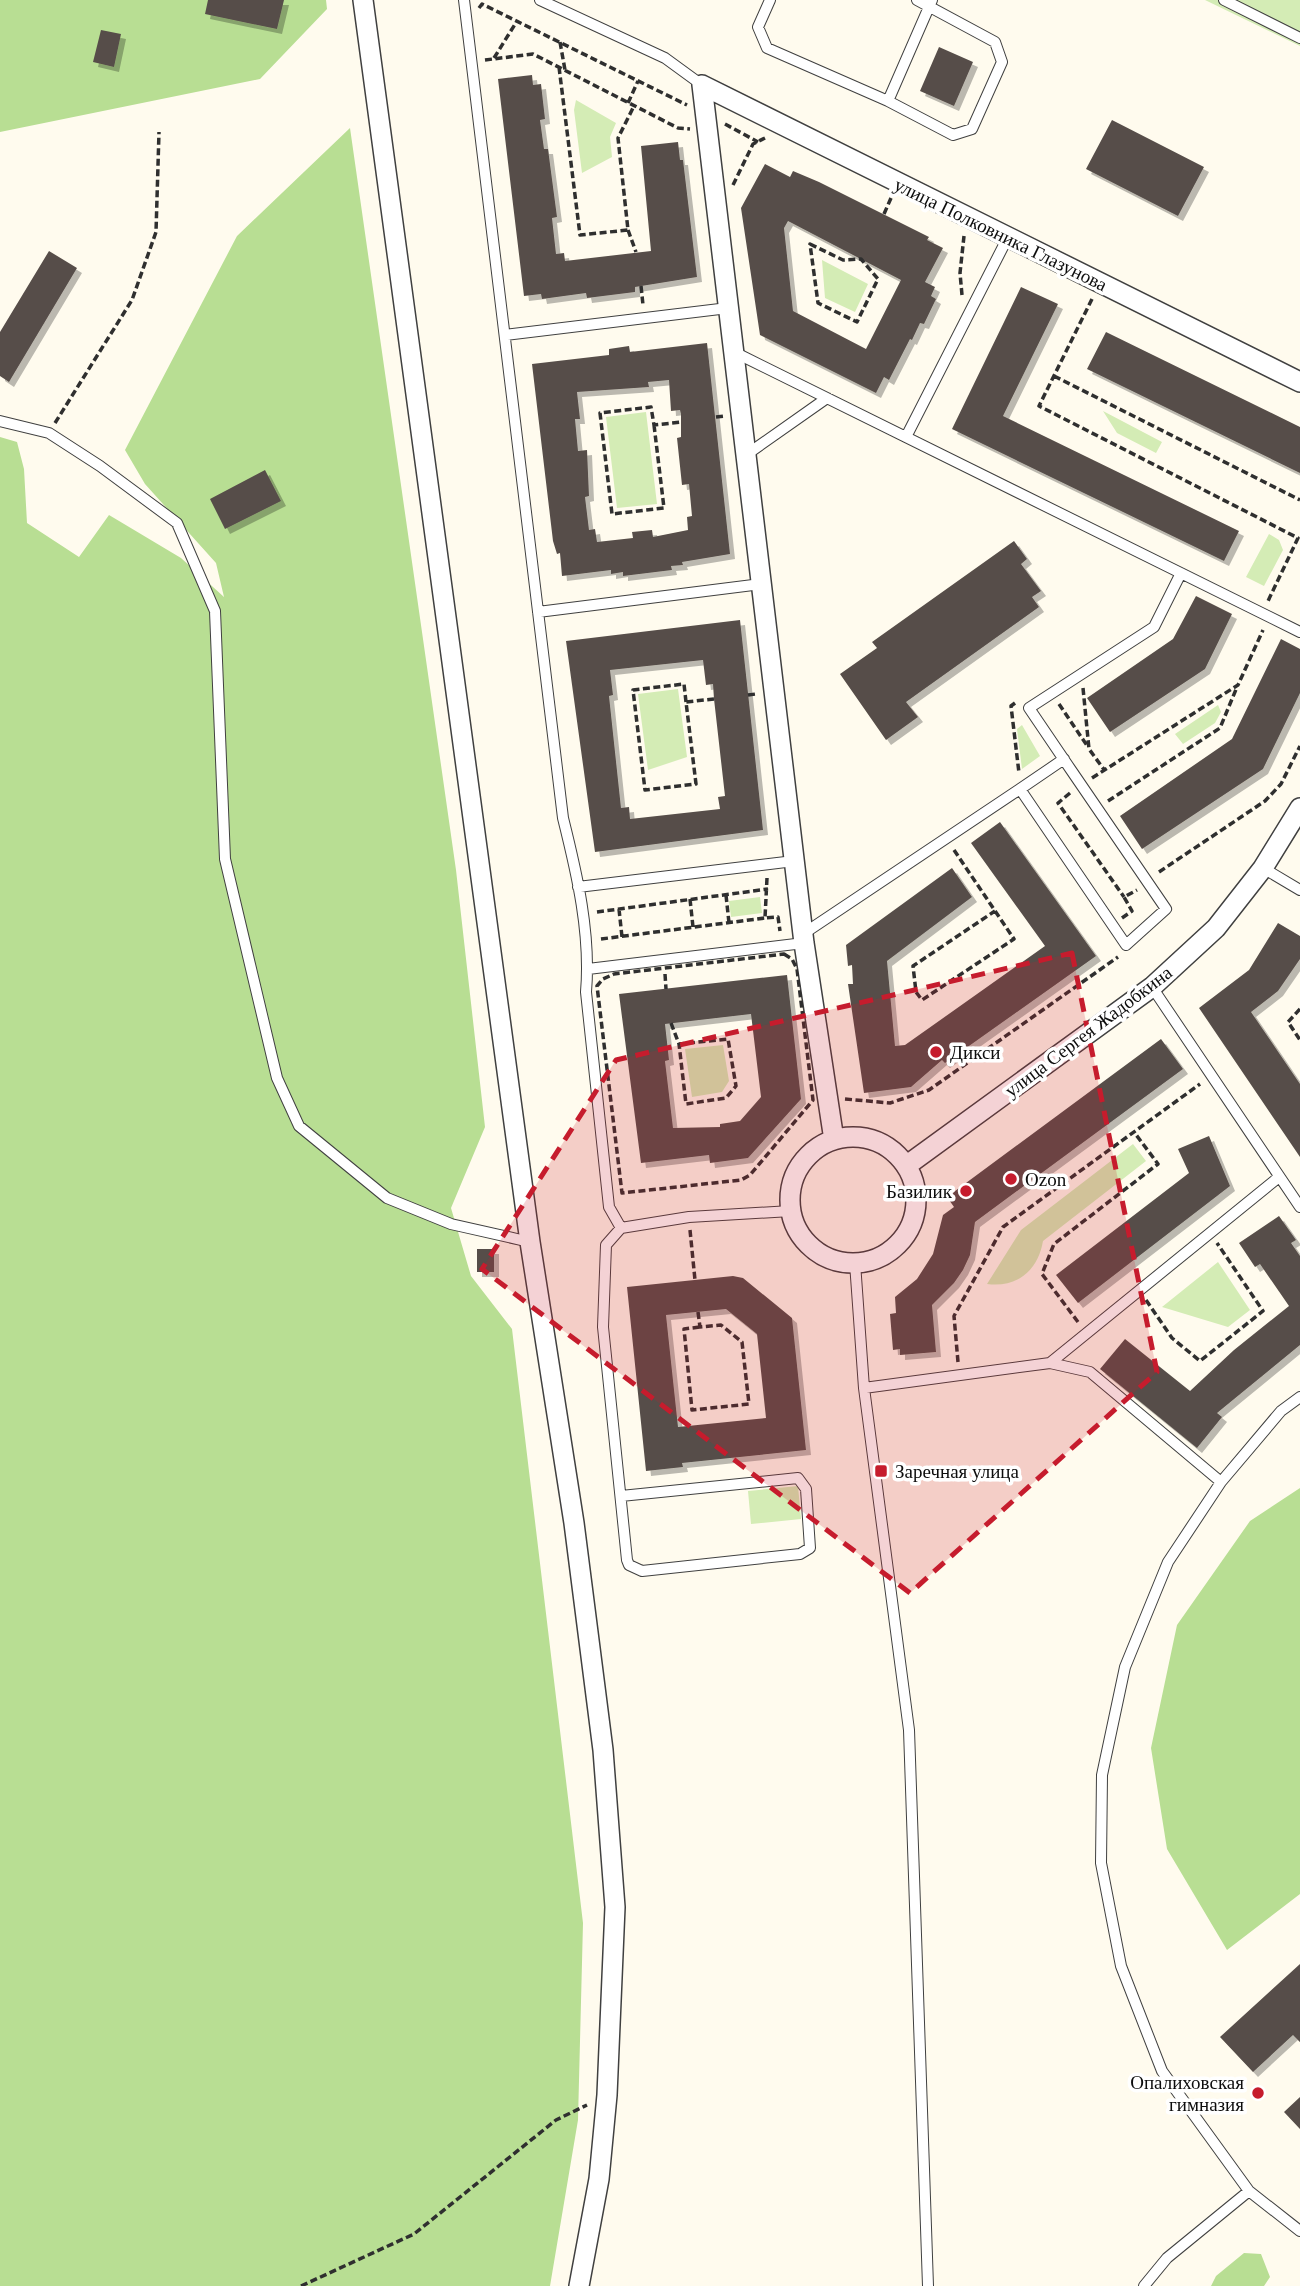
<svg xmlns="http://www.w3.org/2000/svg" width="1300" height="2286" font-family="Georgia,serif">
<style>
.green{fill:#d4ecb5}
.forest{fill:#b8de93}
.building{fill:#574e49;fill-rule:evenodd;filter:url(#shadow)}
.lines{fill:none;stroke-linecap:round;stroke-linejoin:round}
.lane-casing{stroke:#404040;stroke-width:12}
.street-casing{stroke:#404040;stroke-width:22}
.path{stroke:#2f2f2f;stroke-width:3.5;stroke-dasharray:7 3.5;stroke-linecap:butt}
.lane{stroke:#fff;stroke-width:10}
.street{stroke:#fff;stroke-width:19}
.marked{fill:#c61c2d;fill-opacity:0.2;stroke:#c61c2d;stroke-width:5;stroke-dasharray:14 9;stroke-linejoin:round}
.poi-dot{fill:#c61c2d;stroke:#fff;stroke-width:2.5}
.labels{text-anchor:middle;stroke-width:7;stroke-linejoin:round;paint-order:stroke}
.street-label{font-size:19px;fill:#0d0d0d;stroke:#fff}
.poi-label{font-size:19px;fill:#0d0d0d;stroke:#fff;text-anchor:start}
</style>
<defs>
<filter id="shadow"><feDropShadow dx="5" dy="5" stdDeviation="0" flood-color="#0004"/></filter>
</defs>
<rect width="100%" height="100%" fill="#fffbee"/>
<path class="green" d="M1205,0h95v46z
M576,100l40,23 -6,14 2,20 -30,16 -8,-63z
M822,260l46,24 -13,28 -30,-14z
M1103,411l59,31 -6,11 -39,-20z
M646,412l11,92 -40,4 -11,-91z
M1269,534l10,6 4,10 -19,36 -18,-9z
M678,689l9,68 -39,13 -10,-76z
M1218,705l3,7 -6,11 -32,21 -8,-10z
M1022,725l18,31 -18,13 -5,-40z
M760,897l2,16 -31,4 -2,-16z
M723,1045l6,36 -7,11 -30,5 -7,-48z
M1133,1144l13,17 -103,80c-5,29 -25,47 -56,43l34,-54z
M1218,1262l32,48 -22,17 -66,-20z
M798,1486l3,33 -50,5 -3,-33z"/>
<path class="forest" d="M0,0h326l1,9 -67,70 -260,53z
M350,128l106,742 29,257 -34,81 20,68 41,53 71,594 -5,197 -28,166h-550v-1849l17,5 7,27 3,54 52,34 30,-42 72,43 43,39 -8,-34 -71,-79 -20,-34 112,-214z
M1300,1488v406l-73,56 -60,-101 -16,-101 26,-123 73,-104z
M1244,2253l17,1 9,23 -6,9h-53l5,-10z"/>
<path class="building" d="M208,0h76l-7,29 -72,-15z
M101,30l20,4 -7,33 -21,-5z
M939,47l34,15 -19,44 -34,-15z
M532,75l1,10 8,-1 4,35 -5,1 4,29h4l9,68 -5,1 4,36 8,-1 1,8 86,-10 -10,-105 37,-4 2,18h3l14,117 -62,10v5l-48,6 -1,-5 -44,6 -1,-5 -17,2 -26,-217z
M1112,120l92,47 -26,49 -92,-47z
M765,164l25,13 3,-6 26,11 110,55 -2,3 16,8 -18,34 10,5 -4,9 5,3 -12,25 -4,-1 -8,17 -2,-1 -21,41 -5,-3 -8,16 -116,-58 -19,-127zM788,221l113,59 -35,69 -73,-38 -9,-83z
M49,251l28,17 -68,114 -9,-6v-44z
M1021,287l37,17 -55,112 236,115 -15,30 -272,-132z
M1106,332l194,95v46l-213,-104z
M707,343l23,211 -48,8 1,3 -12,1 1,4 -49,6v-4l-12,2v-4l-49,6 -2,-23 -3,1 -4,-13 -21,-177 77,-9v-6l20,-3 1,6zM669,380l2,31 9,-1 1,4v23l-4,1 5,47 7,-1 3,32 -5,1 1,13 -35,7 -1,-7 -20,2 1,6 -36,4 -2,-13 -6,1 -4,-33 4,-1 -2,-46 -9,1 -3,-32h5l-3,-27 72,-5 -1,-5z
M265,470l16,31 -56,28 -15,-30z
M1014,541l13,18 -6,5 20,27 -9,6 7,10 -133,95 12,15 -32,23 -46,-66 37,-26 -5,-6z
M1196,596l36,18 -27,55 -95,63 -23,-34 86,-59z
M740,620l23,210 -168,22 -29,-211zM703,660l3,25 7,-1 1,15 11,97 -7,1 2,12 -90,10 -1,-12 -8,1 -12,-112 4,-1 -3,-25z
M1281,639l19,10v44l-37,76 -121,80 -22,-33 112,-77z
M1000,822l96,134 -151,107 -3,-3 -31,27 -47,6 -16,-109h5l-1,-19 -4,1 -2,-21 106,-77 20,29 -85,64 8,85 10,-1 140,-99 -74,-103z
M1278,923l22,13v23l-22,32 -27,21 49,72v73l-101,-149 50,-38z
M787,975l14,124 -53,59 -38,5 -1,-8 -68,8 -22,-169zM751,1014l10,83 -21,24 -20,3v3l-47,1 -8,-67 4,-1 -4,-36z
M1161,1039l22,30 -208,153 -5,33 -7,15 -9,13 -22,22 4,47 -36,3v-6l-7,1 -3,-36 6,-1 -1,-16 22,-18 16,-25 10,-39 11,-8 -7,-10z
M1209,1136l21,50 -152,117 -22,-28 133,-102 -11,-24z
M1279,1216l17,24 -5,3 9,13v89l-83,68 5,4 -25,31 -97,-79 25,-30 65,52 44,-41 55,-44 -29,-42 -5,3 -16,-24z
M477,1249h17v23h-17z
M733,1276l10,2 49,40 14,132 -124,13 1,4 -37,4 -19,-184zM726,1309l31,25 9,84 -88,9 -12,-112z
M1300,1964v78l-7,-7 -40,37 -33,-35z
M1300,2097v32l-16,-17z"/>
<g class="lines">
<g class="lane-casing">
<path id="lane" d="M464,0l99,818c14,56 28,116 23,174l23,215 12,21
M540,0l125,58 37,27
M770,0l-12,27 9,21 121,53 65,34 19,-6 30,-67 -7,-20 -78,-42
M1224,0l76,38
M888,101l44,-101
M505,335l223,-27
M734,352l566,280
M0,421l49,12 51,33 77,57 38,88 10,248 52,219 22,48 88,72 64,26 79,18
M906,437l102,-200
M746,455l81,-57
M538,612l223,-28
M1064,759l-44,30 106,156 40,-36 -95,-139 -42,-62 125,-81 27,-54
M1263,868l37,22
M578,887l216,-26
M803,934l217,-145
M588,969l216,-26
M1152,987l148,220
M855,1263l9,125 45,342 19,556
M1050,1363l229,-186
M864,1388l186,-25 40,9 131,110
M1300,1397l-19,14 -60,71 -53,80 -43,105 -23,108 -1,88 20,103 41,105 87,120 51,40
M621,1496l177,-18 8,11 4,59 -10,6 -158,17 -13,-6 -2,-5 -24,-233 3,-82 15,-17 68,-11 102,-6
M1144,2286l23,-28 82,-67"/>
</g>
<g class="street-casing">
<path id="street" d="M363,0l167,1242 44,281 29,227 12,157 -8,188 -8,84 -20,107
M702,85l102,858 30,197
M702,85l598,297
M790 1200a63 63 0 1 1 126 0a63 63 0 1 1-126 0Z
M906,1166l246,-179 64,-59 47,-60 37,-60"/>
</g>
<path class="path" d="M479,8l3,-4 205,101
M560,42l5,28
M494,58l23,-37
M485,60l48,-6 145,74 12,1
M559,67l21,168 48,-5 -10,-92 16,-32
M628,103l10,-22
M725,124l33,18
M733,185l20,-41 12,-6
M884,214l7,-16
M628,230l8,22
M810,244l33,16 18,-1 17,20 -21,43 -39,-19z
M641,286l2,19
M962,295l-2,-22 4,-37
M1092,299l-53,107 259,132 -30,63
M1054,376l246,124
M716,417l9,-1
M55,423l77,-123 24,-68 3,-100
M654,425l10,83 -52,6 -12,-101 51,-6 3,18 28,-3
M1083,688l6,61 16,22
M748,695l8,-1
M686,702l-2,-18 -51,6 12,100 51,-6 -10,-82 28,-3
M1015,703l-4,3 8,67
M1059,704l29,43
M1092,778l146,-93 25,-55
M1070,793l-12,10 66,94
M1108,801l112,-73 17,-41
M954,850l60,89 -92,61 -6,-8 -3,-26 82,-55
M1159,872l106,-71 16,-17 19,-38
M767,878l-2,40 13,-1 2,14
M726,895l3,28
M690,899l3,28
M619,909l3,28
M597,912l171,-23
M1122,918l10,-7 -8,-14 13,-7
M601,939l164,-21
M784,954l8,5 5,10 16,131 -63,75 -9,5 -119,13 -25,-207 6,-7 11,-5z
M665,974l1,15
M1300,1009l-12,13 12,18
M671,1023l8,21 49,-5 8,47 -10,12 -40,6 -7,-60
M845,1099l45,4 39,-13 189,-133
M690,1230l5,50
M1146,1300l26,38 28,23 63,-50 -46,-68
M698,1312l2,15 21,-2 21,17 7,62 -57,6 -8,-81 16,-2
M1078,1322l-36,-48 12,-30 104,-80 -24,-32
M958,1362l-4,-46 49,-89 197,-143
M301,2286l113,-52 142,-114 31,-15"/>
<use href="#lane" class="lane"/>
<use href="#street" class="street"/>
</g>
<path class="marked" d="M1072,953l85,419 -247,221 -428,-324 134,-209z"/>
<g class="poi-dot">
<circle cx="936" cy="1052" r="7"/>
<circle cx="1011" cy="1179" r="7"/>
<circle cx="966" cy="1191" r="7"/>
<rect x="874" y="1464" width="14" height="14" rx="3.5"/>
<circle cx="1258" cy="2093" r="7"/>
</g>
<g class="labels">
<g class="street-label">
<text transform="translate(1001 234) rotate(26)" y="7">улица Полковника Глазунова</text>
<text transform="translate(1088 1031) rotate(-37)" y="7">улица Сергея Жадобкина</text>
</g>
<g class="poi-label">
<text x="950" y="1059">Дикси</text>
<text x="1025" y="1186">Ozon</text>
<text x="952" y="1198" text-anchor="end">Базилик</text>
<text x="895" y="1478">Заречная улица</text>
<text x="1244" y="2089" text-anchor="end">Опалиховская<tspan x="1244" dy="22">гимназия</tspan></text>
</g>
</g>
</svg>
